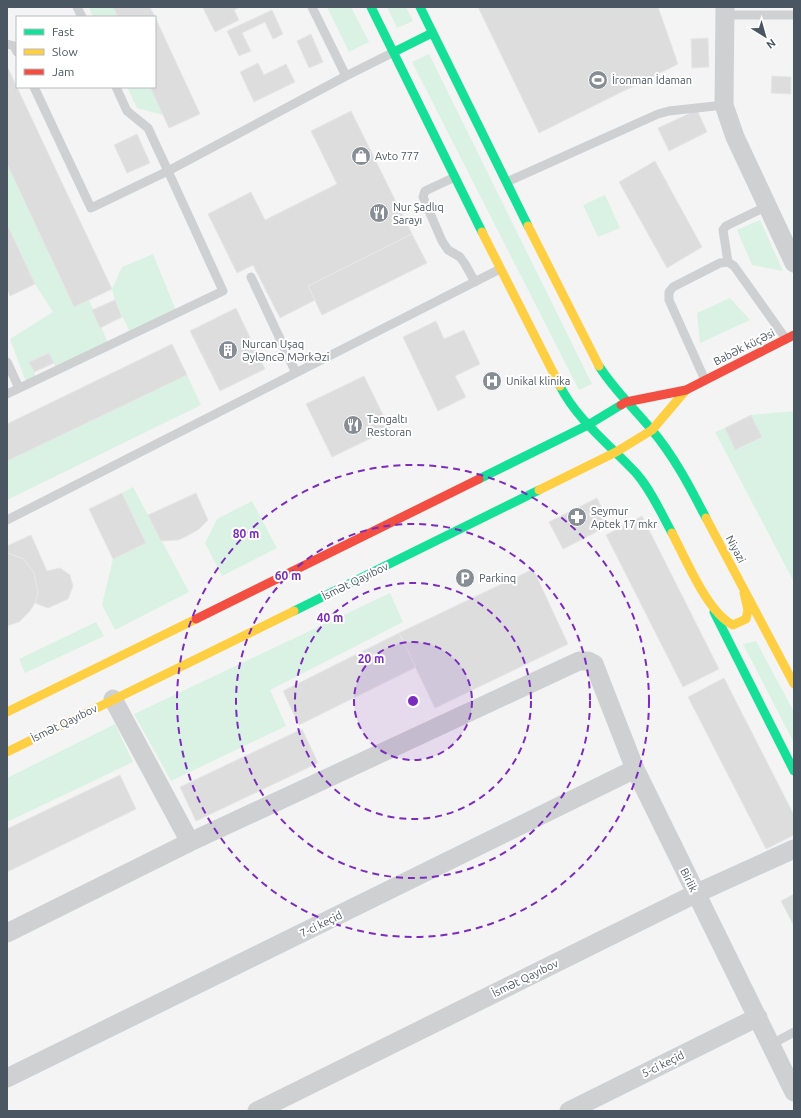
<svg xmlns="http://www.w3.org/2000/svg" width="801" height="1118" font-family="Ubuntu,sans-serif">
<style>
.green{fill:#d9f2e3}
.building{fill:#ddddde;stroke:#e5e6e7}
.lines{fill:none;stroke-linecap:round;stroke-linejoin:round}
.lane{stroke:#ced0d2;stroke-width:9}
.street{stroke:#ced0d2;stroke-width:19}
.fast{stroke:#16e098;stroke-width:9}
.slow{stroke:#ffcf43;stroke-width:9}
.jam{stroke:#f24e42;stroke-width:9}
.ring{fill:none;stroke:#7b2cbf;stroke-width:2;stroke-dasharray:7 5}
.labels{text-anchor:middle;stroke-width:4;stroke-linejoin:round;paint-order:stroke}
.poi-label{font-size:11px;fill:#4a5661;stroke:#fff;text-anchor:start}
.street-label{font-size:11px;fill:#4a5661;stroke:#fff}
.centre{fill:#7b2cbf;stroke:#fff;stroke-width:2}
.ring-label{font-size:12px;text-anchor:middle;font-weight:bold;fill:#7b2cbf;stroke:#fff;stroke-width:4;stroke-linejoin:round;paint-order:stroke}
</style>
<rect width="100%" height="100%" fill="#f4f4f4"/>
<path class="green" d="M89,7h24l5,10h-25z
M327,7h24l18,35 -20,10z
M387,7h19l7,14 -16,7z
M429,54l163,330 -13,6 -167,-328z
M127,87h23l13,28 -26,-7z
M7,164l67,143 15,-7 20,45 -52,25 -8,-17 -19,8 7,19 -10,5 -17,-46 43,-27 -18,-28 -28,-60z
M605,195l15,33 -22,9 -15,-32z
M760,220l23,51 -31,-6 -15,-35z
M153,254l24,59 -46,22 -16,-35 -3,-11 10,-22z
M730,298l20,22 -50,23 -3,-30z
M187,375l14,30 -194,95v-39z
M794,411v171l-79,-150 10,-4 11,22 26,-13 -11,-22z
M133,487l56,105 -74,38 -13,-25 11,-46 33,-16 -24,-50z
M252,501l25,47 -55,28 -17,-33 12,-24z
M390,593l13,29 -133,68 16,36 -115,55 -37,-67z
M96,622l8,14 -79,37 -6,-14z
M756,641l38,71v31l-51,-99z
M115,724l18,38 -126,60v-44z"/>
<path class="building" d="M113,7h37l5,10h-37z
M205,7h35l-6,3 5,10 -24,12 -12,-24z
M478,7h180l20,57 -139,69z
M272,10l11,24 -10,5 -8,-17 -23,11 9,18 -12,5 -12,-25z
M155,17l45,97 -31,14 -19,-41h5z
M311,34l12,28 -14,6 -12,-27z
M708,38l1,29 -17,1 -1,-29z
M258,63l6,12 22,-11 9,18 -41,20 -14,-30z
M7,66l105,223 -38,18 -67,-143z
M772,76l19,1v17l-20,-1z
M697,110l10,22 -38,19 -11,-23z
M351,111l61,123 -104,52 7,14 -35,18 -27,-53 -16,8 -29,-59 43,-22 14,28 72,-36 -26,-53z
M137,134l13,29 -23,10 -13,-28z
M655,161l47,86 -35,21 -48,-86z
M7,224l28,60 -25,12 -3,-7z
M412,234l15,29 -105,52 -14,-29z
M115,300l7,17 -22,11 -8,-18z
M236,308l29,61 -45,22 -30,-60z
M436,321l8,18 20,-9 16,34 -25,12 11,21 -28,14 -35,-74z
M172,344l15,31 -180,86v-37z
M49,353l5,10 -20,9 -5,-10z
M364,376l26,53 -58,28 -26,-53z
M751,415l11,22 -27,13 -10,-22z
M122,493l24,50 -33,16 -24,-50z
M196,493l12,27 -9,9 -12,7 -9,4 -17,1 -13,-26z
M597,498l13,27 -47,24 -14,-27z
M642,516l77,153 -36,18 -77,-152z
M31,535l16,36 13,-3 10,7 3,11 -5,13 -20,9 -13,-5 3,-10 -4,-20 -10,-14 -16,-6 -1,-3v-4z
M7,553l17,6 10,14 4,20 -3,10 -5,8 -11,11 -12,4z
M533,569l35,75 -133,64 -36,-75z
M399,633l17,34 -117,58 -16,-34z
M724,678l70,137v20l-28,14 -78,-152z
M302,729l16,34 -122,58 -16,-34z
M120,775l16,34 -129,63v-43z
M794,894v32l-13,-25z"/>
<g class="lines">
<path class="lane" d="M77,7l5,10
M312,7l34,69 48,-24
M725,15h69
M7,44l7,2 3,6
M34,87l57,121 77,-37 -20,-43 -21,-17 -11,-24
M455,177l-30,14 -2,6 19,44 6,9 12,7 5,7 10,18
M507,182l151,-68 11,-3 55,-6
M728,262l-5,-32 3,-4 41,-20
M251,277l45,96
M7,362l12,26
M705,380l-36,-80v-8l4,-5 47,-24 8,-1 6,4 52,73
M7,394l216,-103 -55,-120 178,-95
M7,520l493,-251
M772,1044l22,-12"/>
<path class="street" d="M725,7l-1,98 11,32 59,126
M113,699l77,143
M7,933l183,-91 389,-181h9l6,3 41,105 159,323
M7,1078l628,-309
M257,1111l438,-217 99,-45
M569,1111l189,-94"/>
<path class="fast" d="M371,7l111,225
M420,7l108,219
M394,52l38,-19
M599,366c15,24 35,42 52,63 23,27 39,58 55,89
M560,386c17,34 50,59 76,87 15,17 25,40 36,60
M479,479l109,-54 33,-20
M294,611l245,-121
M714,612l80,159"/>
<path class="slow" d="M528,226l71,140
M482,232l78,154
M539,490l77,-38 36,-22 34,-40
M706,518l88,166
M672,533c14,26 35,79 61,92l13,-6 2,-9 -4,-17
M7,712l189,-93
M7,752l287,-141"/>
<path class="jam" d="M621,405l5,-3 60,-12 108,-55
M196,619l283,-140"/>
</g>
<circle cx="413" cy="701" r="59" fill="#7b2cbf" fill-opacity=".12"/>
<g class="ring">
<circle cx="413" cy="701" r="59"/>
<circle cx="413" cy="701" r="118"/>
<circle cx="413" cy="701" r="177"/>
<circle cx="413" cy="701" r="236"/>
</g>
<defs>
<g id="stadium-disc" transform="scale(1)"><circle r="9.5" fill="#868d94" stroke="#fff"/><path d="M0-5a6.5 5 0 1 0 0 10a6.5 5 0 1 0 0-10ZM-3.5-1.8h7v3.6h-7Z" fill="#fff"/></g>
<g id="shop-disc" transform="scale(1)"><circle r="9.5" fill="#868d94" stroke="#fff"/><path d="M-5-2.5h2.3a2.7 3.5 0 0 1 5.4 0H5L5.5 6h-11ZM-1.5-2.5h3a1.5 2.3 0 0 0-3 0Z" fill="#fff"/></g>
<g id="restaurant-disc" transform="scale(1)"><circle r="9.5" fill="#868d94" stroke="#fff"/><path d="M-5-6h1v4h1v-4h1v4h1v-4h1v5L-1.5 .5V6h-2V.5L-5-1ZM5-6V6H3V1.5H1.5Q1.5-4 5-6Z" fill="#fff"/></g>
<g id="building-disc" transform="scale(1)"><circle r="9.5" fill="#868d94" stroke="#fff"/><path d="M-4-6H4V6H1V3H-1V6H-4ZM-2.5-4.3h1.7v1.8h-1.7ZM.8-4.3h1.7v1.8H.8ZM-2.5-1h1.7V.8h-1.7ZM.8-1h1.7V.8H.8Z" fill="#fff"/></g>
<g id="hospital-disc" transform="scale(1)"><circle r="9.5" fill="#868d94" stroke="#fff"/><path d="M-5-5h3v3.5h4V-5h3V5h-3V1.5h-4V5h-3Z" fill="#fff"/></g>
<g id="pharmacy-disc" transform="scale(1)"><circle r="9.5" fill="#868d94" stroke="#fff"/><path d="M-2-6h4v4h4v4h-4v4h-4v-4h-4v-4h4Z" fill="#fff"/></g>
<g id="parking-disc" transform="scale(1)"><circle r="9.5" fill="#868d94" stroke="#fff"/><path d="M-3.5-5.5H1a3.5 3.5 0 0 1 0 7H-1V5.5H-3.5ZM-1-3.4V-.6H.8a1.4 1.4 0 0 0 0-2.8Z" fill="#fff"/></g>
</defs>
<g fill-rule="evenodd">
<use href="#stadium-disc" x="598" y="80"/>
<use href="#shop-disc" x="361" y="156"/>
<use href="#restaurant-disc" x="379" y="213"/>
<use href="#building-disc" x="228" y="350"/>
<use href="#hospital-disc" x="492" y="381"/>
<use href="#restaurant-disc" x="353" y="425"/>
<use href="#pharmacy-disc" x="577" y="517"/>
<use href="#parking-disc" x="465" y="578"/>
</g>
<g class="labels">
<g class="poi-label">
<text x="612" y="84">İronman İdaman</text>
<text x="375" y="160">Avto 777</text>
<text x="393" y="211">Nur Şadlıq<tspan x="393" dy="13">Sarayı</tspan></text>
<text x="242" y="348">Nurcan Uşaq<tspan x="242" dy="13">Əyləncə Mərkəzi</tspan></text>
<text x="506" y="385">Unikal klinika</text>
<text x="367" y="423">Tәngaltı<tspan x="367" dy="13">Restoran</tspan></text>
<text x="591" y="515">Seymur<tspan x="591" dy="13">Aptek 17 mkr</tspan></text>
<text x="479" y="582">Parkinq</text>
</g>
<g class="street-label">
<text transform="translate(744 347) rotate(-27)" y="4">Babək küçəsi</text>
<text transform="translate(736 549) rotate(62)" y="4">Niyazi</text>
<text transform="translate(355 581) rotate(-26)" y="4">İsmət Qayıbov</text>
<text transform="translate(64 723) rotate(-26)" y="4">İsmət Qayıbov</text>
<text transform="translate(689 880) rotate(64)" y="4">Birlik</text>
<text transform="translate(321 924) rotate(-26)" y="4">7-ci keçid</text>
<text transform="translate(525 978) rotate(-26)" y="4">İsmət Qayıbov</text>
<text transform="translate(663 1064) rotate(-26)" y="4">5-ci keçid</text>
</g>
</g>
<circle cx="413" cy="701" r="6" class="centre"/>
<g class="ring-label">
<text x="246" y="538">80 m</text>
<text x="288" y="580">60 m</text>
<text x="330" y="622">40 m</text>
<text x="371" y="663">20 m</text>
</g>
<rect width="801" height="1118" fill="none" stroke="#4a5661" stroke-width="16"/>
<rect x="16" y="16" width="140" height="72" fill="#ffffff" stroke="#b7bbc0"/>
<rect x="24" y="29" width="20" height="6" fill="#16e098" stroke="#b7bbc0"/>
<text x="52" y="36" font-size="12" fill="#4a5661">Fast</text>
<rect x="24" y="49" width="20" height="6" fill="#ffcf43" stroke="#b7bbc0"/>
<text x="52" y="56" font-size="12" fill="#4a5661">Slow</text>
<rect x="24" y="69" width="20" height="6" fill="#f24e42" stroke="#b7bbc0"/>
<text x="52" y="76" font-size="12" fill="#4a5661">Jam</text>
<g transform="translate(765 36) rotate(143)" stroke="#ffffff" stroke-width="3" paint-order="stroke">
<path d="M0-3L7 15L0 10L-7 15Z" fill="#4a5661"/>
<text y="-6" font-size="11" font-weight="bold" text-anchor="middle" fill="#4a5661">N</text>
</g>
</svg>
